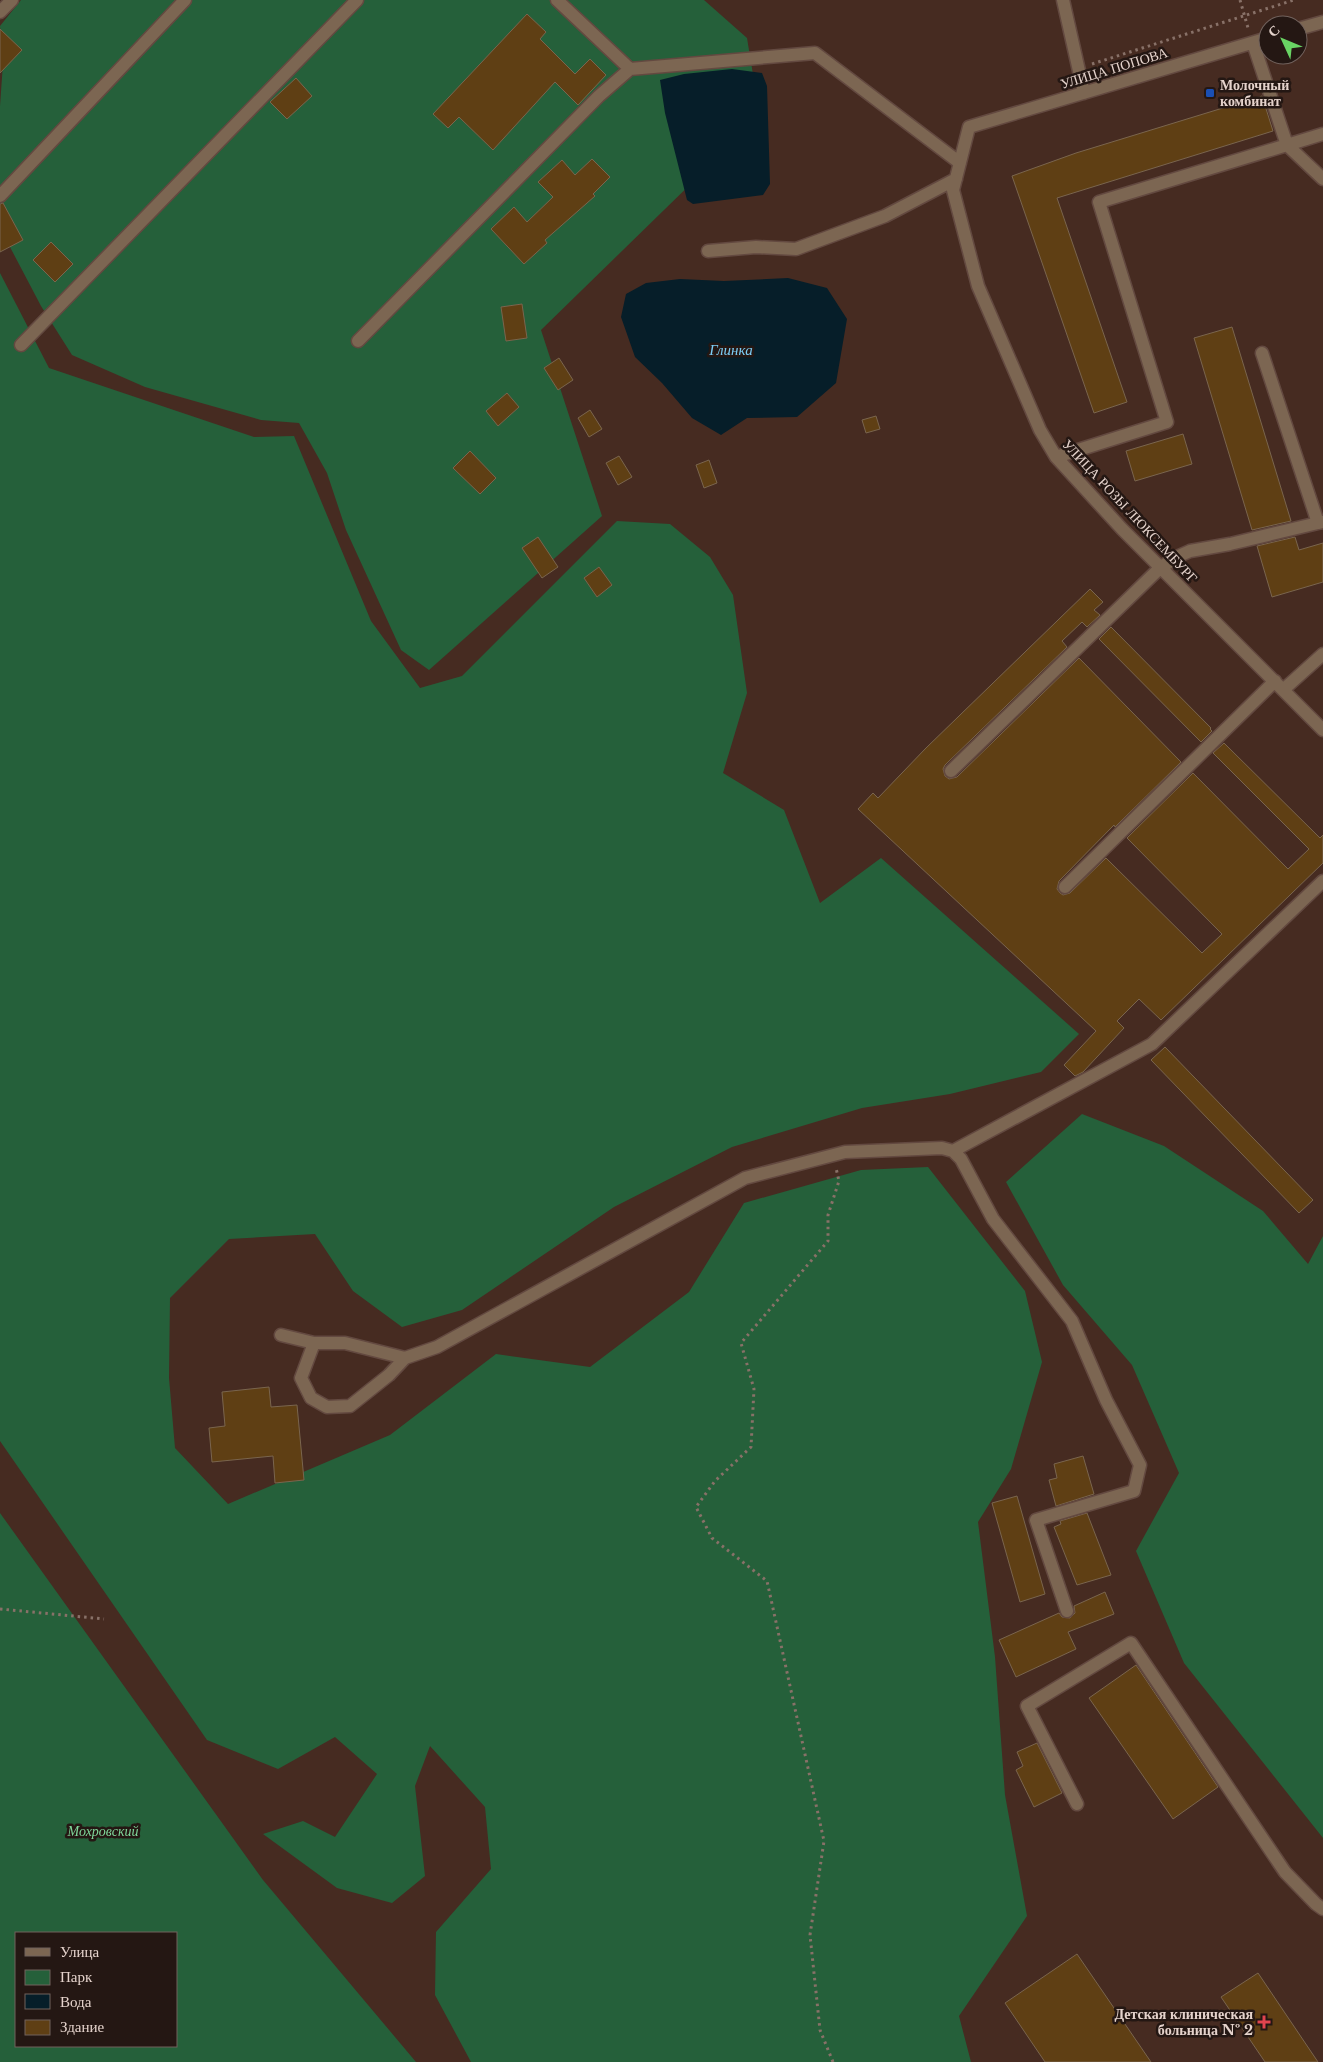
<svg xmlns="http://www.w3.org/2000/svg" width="1323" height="2062" font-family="'Libre Baskerville',serif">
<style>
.green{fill:#25603a;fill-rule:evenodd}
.water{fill:#061e29}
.building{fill:#5f3f14;stroke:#7a654e}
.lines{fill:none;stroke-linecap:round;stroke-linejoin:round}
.minor-casing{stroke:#634940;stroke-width:15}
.path{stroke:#887168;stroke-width:3;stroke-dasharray:2.5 4;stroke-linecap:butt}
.minor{stroke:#7c6652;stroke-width:12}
.transit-dot{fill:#1a4fb4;stroke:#241713;stroke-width:2}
.health-dot{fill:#e0444e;stroke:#241713;stroke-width:2}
.labels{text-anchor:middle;stroke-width:5;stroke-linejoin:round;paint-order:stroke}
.street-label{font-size:14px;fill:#e5d3cc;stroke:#241713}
.poi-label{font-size:14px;font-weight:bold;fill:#e5d3cc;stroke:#241713;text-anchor:start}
.park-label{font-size:14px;font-style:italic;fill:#7fd599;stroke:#241713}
.water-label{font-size:15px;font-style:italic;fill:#7ccdf5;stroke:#241713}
</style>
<rect width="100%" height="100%" fill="#462b21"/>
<path class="green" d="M21,0h683l43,38 14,85 -57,48 -163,159 61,186 -173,154 -28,-20 -55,-120 -19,-57 -28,-50 -38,-3 -116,-33 -73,-32 -31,-49 -41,-78v-122l3,-43 -3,-37z
M0,273l49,95 205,69 40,-1 77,185 49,67 42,-12 155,-155 53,3 40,33 23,38 14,98 -24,80 61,37 36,93 61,-45 198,176 -38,38 -91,22 -88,14 -130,39 -118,60 -152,103 -60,17 -49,-36 -38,-57 -86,5 -59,59 -1,80 6,70 53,56 162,-69 106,-81 94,13 99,-75 55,-89 117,-33 67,-3 97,124 17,71 -31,107 -33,53 17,135 10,138 22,121 -68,100 12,46h-500l-36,-67 1,-63 55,-63 -6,-62 -55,-61 -15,40 10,90 -33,27 -55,-15 -74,-54 40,-13 32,16 42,-63 -42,-37 -57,32 -71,-29 -207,-299z
M1082,1114l82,32 99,65 45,53 15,-28v602l-139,-175 -48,-112 43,-78 -47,-108 -69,-80 -57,-103z
M0,1513l263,367 153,182h-416zM16,1933h160v113h-160z"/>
<path class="water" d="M732,69l30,4 5,13 3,98 -7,11 -70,9 -6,-4 -22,-87 -5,-33 24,-6z
M788,278l39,10 20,31 -11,64 -39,34 -50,1 -26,17 -29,-17 -30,-35 -27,-26 -14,-40 5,-23 20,-11 34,-4 44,2z"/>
<path class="building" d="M527,14l19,18 -6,7 35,35 15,-15 16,16 -28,30 -23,-23 -62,68 -34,-33 -11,11 -15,-14z
M0,29l22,21 -22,23z
M296,78l16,18 -25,23 -17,-17z
M1262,96l11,35 -216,67 70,204 -33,11 -82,-237 64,-23z
M592,159l18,18 -17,17 2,2 -50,44 2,3 -23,21 -33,-35 23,-22 13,15 26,-25 -15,-15 24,-22 13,15z
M3,203l20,37 -23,12v-48z
M51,242l22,22 -18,18 -22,-22z
M522,304l5,34 -21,3 -5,-34z
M1232,327l59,194 -39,9 -58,-192z
M559,358l14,22 -15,10 -14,-22z
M507,393l12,14 -21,19 -12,-15z
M590,410l12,19 -13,8 -11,-19z
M876,416l4,13 -14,4 -4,-13z
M1183,434l9,30 -57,17 -9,-30z
M470,451l26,27 -16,16 -27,-26z
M619,456l13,21 -14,8 -12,-22z
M709,460l8,23 -13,5 -8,-23z
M538,537l20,30 -16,11 -20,-30z
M1295,537l4,13 24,-7v39l-51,15 -15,-51z
M599,567l13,18 -15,12 -13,-19z
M1090,589l13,13 -9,8 6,5 -13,12 -5,-5 -20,19 5,6 -122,118 -2,4 2,7 4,3 8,-2 122,-119 102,104 -66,65 -1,-2 -55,56 -2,8 3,4 3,2 7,-2 36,-35 96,95 20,-19 -95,-96 66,-65 95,96 21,-20 -96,-96 11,-10 96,95 3,-3v28l-162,157 -22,-21 -22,22 7,7 -41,44 -8,4 -11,-11 32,-34 -238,-222 15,-16 5,5 48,-50z
M1111,627l100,101 -1,1 2,2 -11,11 -102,-103z
M1165,1047l148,153 -14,13 -148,-153z
M269,1387l2,20 26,-2 7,75 -29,3 -2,-27 -61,6 -3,-34 16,-2 -3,-34z
M1083,1456l11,38 -38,12 -7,-26 8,-2 -3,-14z
M1017,1496l28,98 -25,8 -28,-99z
M1087,1513l24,62 -34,10 -23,-58 7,-3 -1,-3z
M1105,1592l9,22 -46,18 8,17 -60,28 -17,-37 60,-27 3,4 8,1 5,-5 -1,-7z
M1136,1665l82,122 -45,32 -84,-121z
M1037,1743l25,50 -28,14 -18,-37 7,-4 -6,-14z
M1077,1954l74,108h-106l-40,-59z
M1258,1973l60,89h-53l-44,-65z"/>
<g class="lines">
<g class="minor-casing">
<path id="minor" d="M557,0l73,69 185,-16 145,110
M1063,0l21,93
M0,12l12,-12
M1298,29l25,-7
M1268,38l-299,89 -16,63 25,96 62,144 16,27 66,72 201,201
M1253,43l34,102 36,-11
M0,196l185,-196
M708,251l48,-4 40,2 89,-33 71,-37
M358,341l241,-245 31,-27
M21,345l336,-345
M1262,353l56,170 5,-1
M1056,457l111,-35 -68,-220 188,-57 36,34
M1283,690l40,-36
M951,771l210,-204 20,-12 9,-4 40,-7 88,-21
M1065,887l210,-206
M953,1151l199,-107 171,-163
M281,1335l33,8h31l60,15 32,-11 308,-169 100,-26 97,-4 11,3 8,8 32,60 79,102 34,79 34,65 -6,26 -98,29 31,91
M314,1343l-13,35 10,20 16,9 23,-1 39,-31 16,-17
M1077,1804l-50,-98 104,-63 154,229 31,32 7,5"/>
</g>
<path class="path" d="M1240,0l8,28
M1092,64l202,-64
M0,1609l104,10
M833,2062l-13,-32 -10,-95 14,-94 -57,-260 -55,-43 -16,-31 19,-26 36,-34 3,-58 -13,-46 87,-102v-26l11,-34 -3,-13"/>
<use href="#minor" class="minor"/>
</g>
<rect class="transit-dot" x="1205" y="88" width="10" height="10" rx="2.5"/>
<path class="health-dot" d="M1261.5 2014.5h5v5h5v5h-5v5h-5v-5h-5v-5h5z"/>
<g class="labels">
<g class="street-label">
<text transform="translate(1114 68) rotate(-17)" y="5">УЛИЦА ПОПОВА</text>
<text transform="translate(1130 511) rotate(47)" y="5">УЛИЦА РОЗЫ ЛЮКСЕМБУРГ</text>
</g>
<g class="poi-label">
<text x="1220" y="90">Молочный<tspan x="1220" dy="16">комбинат</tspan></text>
<text x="1253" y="2019" text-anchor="end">Детская клиническая<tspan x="1253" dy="16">больница № 2</tspan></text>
</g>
<g class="park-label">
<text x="103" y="1836">Мохровский</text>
</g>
<g class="water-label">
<text x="731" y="355">Глинка</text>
</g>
</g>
<rect x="15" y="1932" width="162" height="115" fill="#241713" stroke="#71625d"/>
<rect x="25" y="1948" width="25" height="8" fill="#7c6652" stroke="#71625d"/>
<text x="60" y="1957" font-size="15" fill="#e5d3cc">Улица</text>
<rect x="25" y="1970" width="25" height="15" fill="#25603a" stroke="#71625d"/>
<text x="60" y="1982" font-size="15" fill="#e5d3cc">Парк</text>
<rect x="25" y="1994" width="25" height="15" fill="#061e29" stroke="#71625d"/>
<text x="60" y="2007" font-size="15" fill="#e5d3cc">Вода</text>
<rect x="25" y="2020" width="25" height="15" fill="#5f3f14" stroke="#71625d"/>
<text x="60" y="2032" font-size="15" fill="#e5d3cc">Здание</text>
<g transform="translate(1283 40) rotate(314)"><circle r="24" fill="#241713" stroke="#71625d"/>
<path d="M0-4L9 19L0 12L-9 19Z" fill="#69d464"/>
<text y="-8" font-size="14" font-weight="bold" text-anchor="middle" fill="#e5d3cc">С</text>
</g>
</svg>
